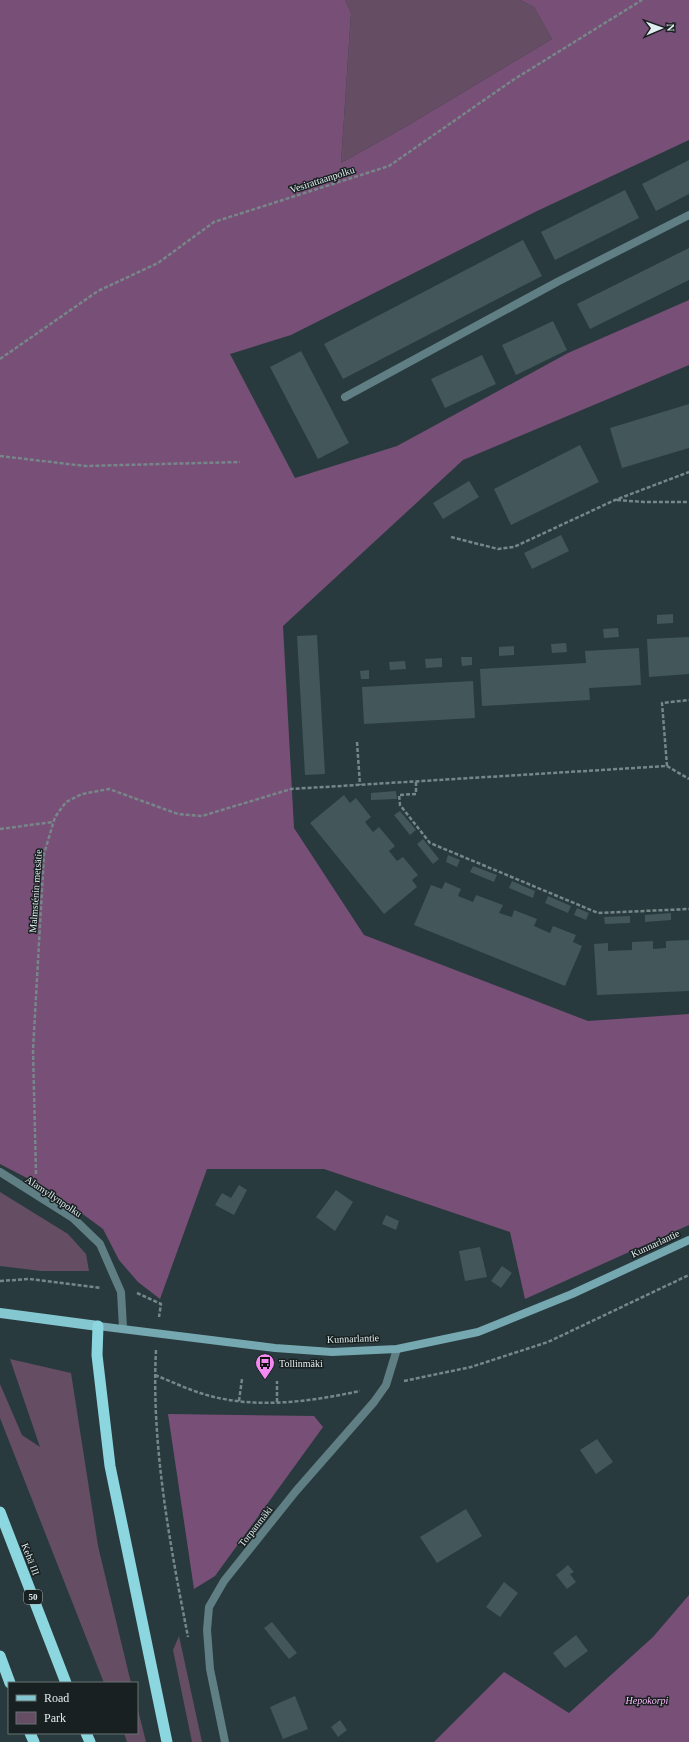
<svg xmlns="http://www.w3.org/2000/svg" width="689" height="1742" font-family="Georgia,serif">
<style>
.green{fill:#654d64}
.forest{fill:#784f77}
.building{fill:#435659}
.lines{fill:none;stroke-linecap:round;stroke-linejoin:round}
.path{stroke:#778689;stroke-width:2.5;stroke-dasharray:4 2;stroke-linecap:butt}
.service{stroke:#607f84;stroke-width:8}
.minor{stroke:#607f84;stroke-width:8}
.secondary{stroke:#75a8b0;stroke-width:8}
.primary{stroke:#85c7d1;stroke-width:10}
.trunk{stroke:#8cd6e0;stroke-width:11}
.labels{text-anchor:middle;stroke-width:3;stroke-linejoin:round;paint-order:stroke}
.shield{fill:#182021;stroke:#a5b0b1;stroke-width:1}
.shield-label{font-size:9px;font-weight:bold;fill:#e2edef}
.street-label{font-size:10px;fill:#e2edef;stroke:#182021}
.poi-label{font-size:10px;fill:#e2edef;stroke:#182021;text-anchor:start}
.park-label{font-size:10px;font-style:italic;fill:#fdbbfa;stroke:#182021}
</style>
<rect width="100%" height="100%" fill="#283a3d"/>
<path class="green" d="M345,0h175l14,7 18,32 -145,87 -66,37 10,-150z
M0,1192l68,42 18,20 3,17h-48l-41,-5z
M10,1359l61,14 27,173 33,137h-27l-104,-265v-34l22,51 18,12z
M179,1636l23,106h-10l-19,-92z
M137,1706l9,36h-19l-3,-9h13z"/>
<path class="forest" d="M0,0h345l6,13 -10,150 66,-37 145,-87 -18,-32 -14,-7h169v140l-152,71 -246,124 -61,19 65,124 102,-32 171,-93 121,-53v65l-226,95 -180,166 11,202 70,107 224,86 101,-7v211l-164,74 -15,-67 -186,-63h-117l-47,130 -22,-17 -19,-22 -16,-31 -53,-39 -50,-26z
M168,1414l146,2 9,11 -108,149 -21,13z
M689,1595v147h-255l70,-70 65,41 84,-76z"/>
<path class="building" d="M689,160v34l-33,17 -14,-27z
M625,190l14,28 -84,42 -14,-28z
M523,240l19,36 -199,103 -19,-35z
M689,248v32l-99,49 -13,-25z
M553,321l14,29 -51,25 -14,-30z
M301,351l48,92 -31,16 -48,-92z
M482,355l14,29 -51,24 -14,-29z
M689,404v44l-67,20 -12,-40z
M580,445l19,37 -88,43 -17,-36z
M469,481l10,16 -36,22 -10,-16z
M561,535l8,16 -37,18 -8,-16z
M673,614v9l-16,1v-9z
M618,628l1,9 -15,1 -1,-9z
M317,635l8,139 -20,1 -8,-139z
M689,637v37l-40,3 -2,-38z
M566,643l1,9 -15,1 -1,-9z
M514,646v9l-15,1v-9z
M639,648l2,37 -52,3 1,12 -108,6 -2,-37 106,-6 -1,-12z
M461,657h11v8l-10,1z
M442,658v9l-16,1 -1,-9z
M405,661l1,8 -16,1 -1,-8z
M369,670v9h-8l-1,-8z
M473,681l2,37 -111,6 -2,-37z
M396,791l1,8 -26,1v-7z
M344,795l6,8 6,-5 15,19 -6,5 8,10 6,-5 16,19 -6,5 8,10 6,-4 15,18 -6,5 5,7 -33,27 -74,-91z
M400,811l16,19 -6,5 -16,-20z
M423,839l16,20 -6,5 -16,-20z
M448,855l12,5 -3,7 -11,-5z
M473,866l24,9 -3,7 -24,-10z
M512,881l23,10 -2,7 -24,-10z
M445,882l16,7 -3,7 15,6 3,-7 27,10 -4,8 13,4 2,-7 23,9 -3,7 16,7 3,-7 23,9 -3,7 9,4 -17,40 -151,-61 17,-40 11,4z
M548,896l23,10 -3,7 -23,-10z
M577,908l12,5 -3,7 -12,-5z
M671,913v7l-26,2v-7z
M630,916v7l-25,1 -1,-7z
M689,940v51l-92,4 -3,-51 14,-1v8l24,-1v-8l21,-1v8l13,-1v-7z
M239,1185l8,5 -13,25 -19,-10 7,-12 9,5z
M336,1190l17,12 -18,29 -19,-14z
M386,1215l13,6 -3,9 -14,-6z
M480,1247l7,30 -22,4 -6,-30z
M502,1266l10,7 -11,15 -10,-7z
M597,1439l16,23 -17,12 -16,-24z
M466,1509l16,27 -45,27 -17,-26z
M568,1565l6,7 -4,2 6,8 -9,7 -11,-14z
M504,1582l14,11 -18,24 -14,-10z
M272,1622l25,31 -8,6 -25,-31z
M576,1635l12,16 -23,17 -12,-15z
M295,1696l13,33 -25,10 -13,-32z
M340,1720l7,10 -9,7 -7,-10z"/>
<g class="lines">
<path class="path" d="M0,359l98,-68 60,-28 56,-41 175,-56 124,-86 129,-80
M0,456l85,10 155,-4
M617,500l27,2h45
M451,537l47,12 16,-2 101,-47 74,-28
M357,742l3,43
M667,766l-5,-63 27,-3
M416,782v12l-17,1 1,10 30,38 168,70 91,-4
M0,829l53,-7
M36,1174l-3,-124 11,-196 11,-37 11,-15 16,-8 27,-5 69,25 24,2 89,-27 376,-23 22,13
M0,1281l29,-2 72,9
M137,1293l24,11 -2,13
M156,1350c-5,94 14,195 32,287
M155,1375c15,6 30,13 45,18 52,17 108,9 160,-2
M404,1381l67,-14 77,-25 141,-67
M239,1401l3,-22
M277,1402v-21"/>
<path class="service" d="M345,397l214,-116 130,-66"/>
<path class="minor" d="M0,1172l73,46 27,26 21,48 2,36
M225,1742l-15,-73 -3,-39 2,-23 15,-26 72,-90 78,-89 12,-17 11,-36"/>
<path class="secondary" d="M98,1326l177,22 57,4 65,-3 81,-17 94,-38 117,-54"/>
<path class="primary" d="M0,1313l98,13"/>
<path class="trunk" d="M98,1326l-1,29 13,111 57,276
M0,1512l66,171
M0,1656l10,27
M30,1733l4,9
M86,1733l4,9"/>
</g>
<defs>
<g id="bus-pin" transform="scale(1)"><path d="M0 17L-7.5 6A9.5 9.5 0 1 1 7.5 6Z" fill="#f38af1" stroke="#182021"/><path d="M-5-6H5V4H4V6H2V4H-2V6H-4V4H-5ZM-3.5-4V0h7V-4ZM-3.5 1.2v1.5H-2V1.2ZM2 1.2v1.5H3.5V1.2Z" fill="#111"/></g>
</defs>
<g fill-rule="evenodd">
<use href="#bus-pin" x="265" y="1363"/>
</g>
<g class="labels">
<rect class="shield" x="24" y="1590" width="18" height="14" rx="3"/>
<g class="shield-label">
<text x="33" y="1600">50</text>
</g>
<g class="street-label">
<text transform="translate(322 179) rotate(-18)" y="4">Vesirattaanpolku</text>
<text transform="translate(35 891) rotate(-86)" y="4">Malmsténin metsätie</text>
<text transform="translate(54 1196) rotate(34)" y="4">Alamyllynpolku</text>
<text transform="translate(655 1243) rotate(-25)" y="4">Kunnarlantie</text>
<text transform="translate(353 1338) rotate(-2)" y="4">Kunnarlantie</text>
<text transform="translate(255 1526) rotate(-52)" y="4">Torpanmäki</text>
<text transform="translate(31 1559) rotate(69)" y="4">Kehä III</text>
</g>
<g class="poi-label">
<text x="279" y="1367">Tollinmäki</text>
</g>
<g class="park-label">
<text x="647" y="1704">Hepokorpi</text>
</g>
</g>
<rect x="8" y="1682" width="130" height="52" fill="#182021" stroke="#697273"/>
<rect x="16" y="1695" width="20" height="6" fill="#85c7d1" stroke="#697273"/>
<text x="44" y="1702" font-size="12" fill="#e2edef">Road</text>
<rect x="16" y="1712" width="20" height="12" fill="#654d64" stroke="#697273"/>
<text x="44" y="1722" font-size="12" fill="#e2edef">Park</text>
<g transform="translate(661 28) rotate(88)" stroke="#182021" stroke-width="3" paint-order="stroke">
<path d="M0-3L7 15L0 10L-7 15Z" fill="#e2edef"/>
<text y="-6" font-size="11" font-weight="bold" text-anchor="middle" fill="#e2edef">N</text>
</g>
</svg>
